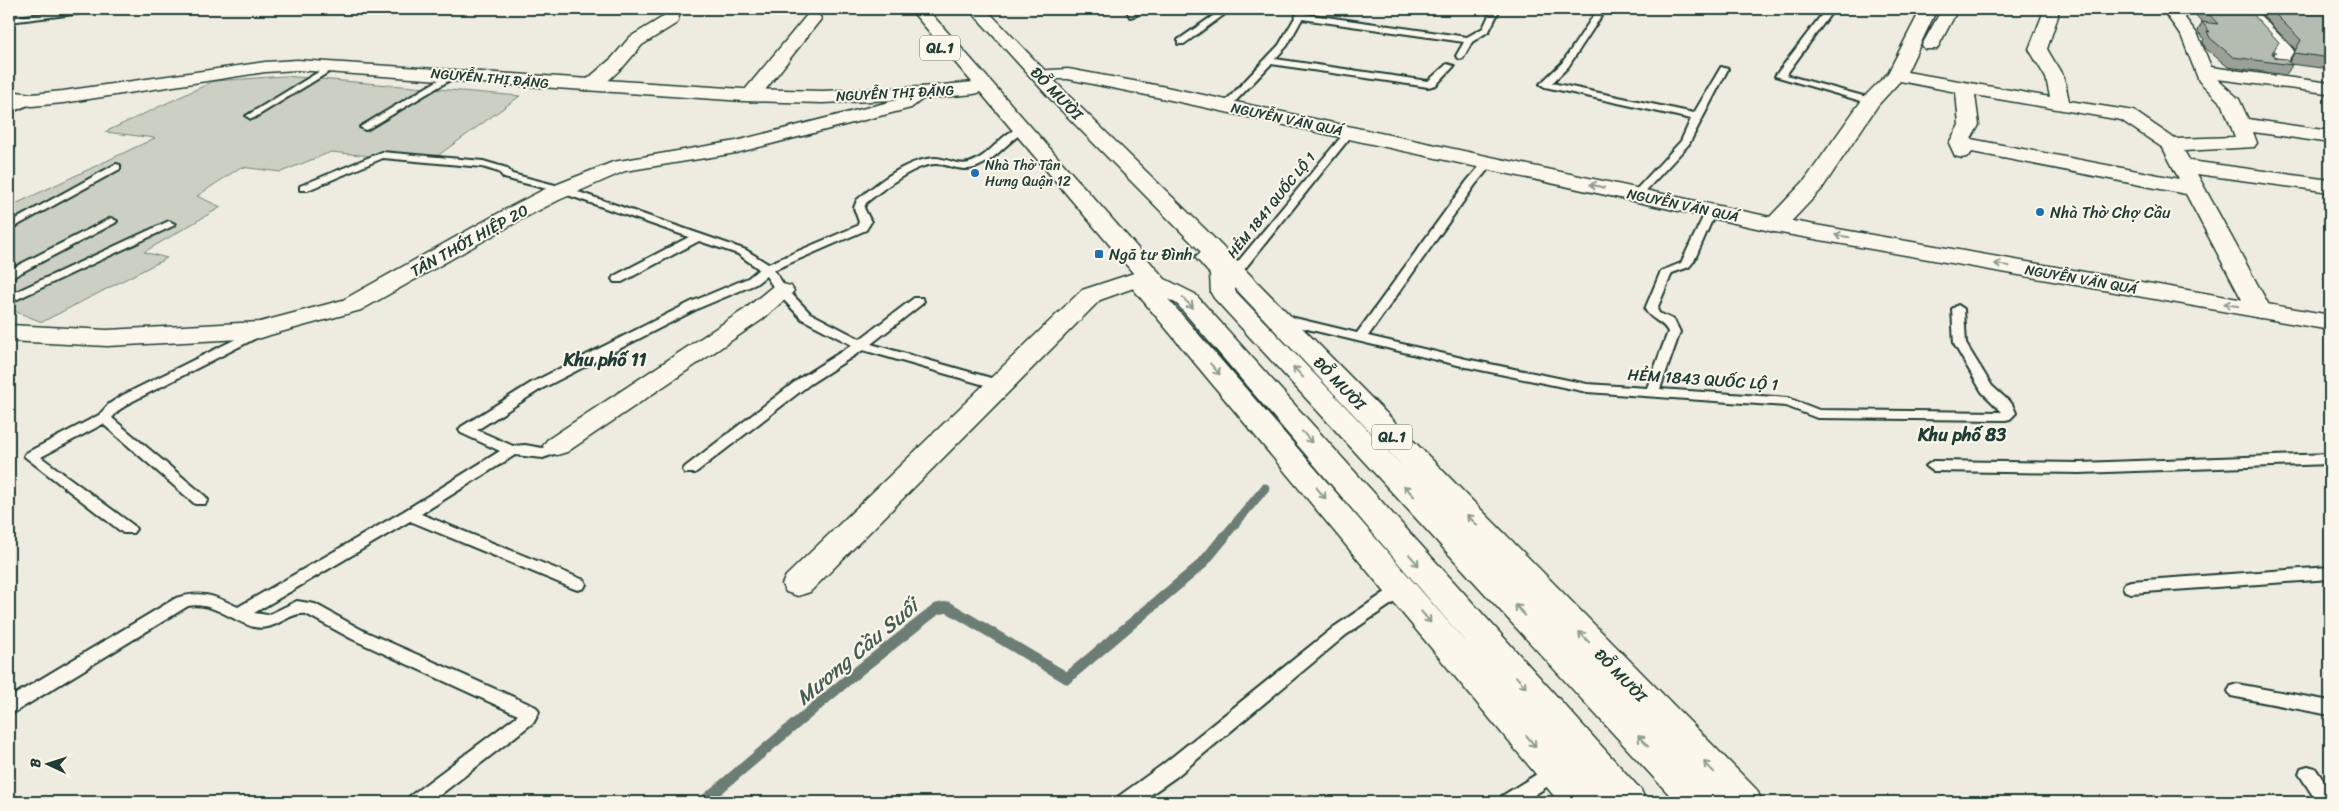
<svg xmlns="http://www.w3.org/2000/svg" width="2339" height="811" font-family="Sriracha,sans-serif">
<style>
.green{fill:#cbcfc4;stroke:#75867c}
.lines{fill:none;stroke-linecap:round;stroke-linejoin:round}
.stream-far1{stroke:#6c7d74;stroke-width:9}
.stream{stroke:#6c7d74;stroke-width:11}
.service-casing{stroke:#1f3d34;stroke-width:4}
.minor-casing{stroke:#1f3d34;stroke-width:3}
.tertiary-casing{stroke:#1f3d34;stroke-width:3}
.secondary-casing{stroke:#1f3d34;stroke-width:3}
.trunk-casing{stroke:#1f3d34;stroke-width:3}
.service{fill:#fbf7ec;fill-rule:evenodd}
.minor{fill:#fbf7ec;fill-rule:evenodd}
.tertiary{fill:#fbf7ec;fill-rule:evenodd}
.secondary{fill:#fbf7ec;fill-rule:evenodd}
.trunk{fill:#fbf7ec;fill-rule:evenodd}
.wall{fill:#9ba197;stroke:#1f3d34}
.building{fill:#b4bbb0;stroke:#1f3d34}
.oneway{stroke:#8d9a90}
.poi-dot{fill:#1f6fb2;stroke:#fbf7ec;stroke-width:2}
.labels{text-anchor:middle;stroke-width:4;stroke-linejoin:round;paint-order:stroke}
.far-street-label{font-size:14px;fill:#1f3d34;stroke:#fbf7ec}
.far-poi-label{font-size:14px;fill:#1f3d34;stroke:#fbf7ec;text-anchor:start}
.shield{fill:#fbf7ec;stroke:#61756b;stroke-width:1}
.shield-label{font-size:15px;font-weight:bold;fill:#1f3d34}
.street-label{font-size:16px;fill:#1f3d34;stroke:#fbf7ec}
.poi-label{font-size:16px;fill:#1f3d34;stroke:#fbf7ec;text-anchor:start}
.neighbourhood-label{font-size:18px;font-weight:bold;fill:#1f3d34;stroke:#fbf7ec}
.near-water-label{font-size:21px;font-style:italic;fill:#455d54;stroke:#fbf7ec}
</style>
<rect width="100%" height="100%" fill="#eeece1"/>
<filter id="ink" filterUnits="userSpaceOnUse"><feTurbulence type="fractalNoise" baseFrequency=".02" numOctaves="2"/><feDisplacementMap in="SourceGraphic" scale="10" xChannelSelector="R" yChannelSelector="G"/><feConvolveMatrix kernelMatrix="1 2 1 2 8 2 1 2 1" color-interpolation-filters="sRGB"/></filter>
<g filter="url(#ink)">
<path class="green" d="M284,76l236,20 -91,66 -98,-10 -50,20 -40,-5 -44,29 24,11 -77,45 23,6 -125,64 -33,-13v-102l146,-69 -50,-6 109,-51z"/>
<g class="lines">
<path class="stream-far1" d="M1224,537l41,-49"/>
<path class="stream" d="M703,802l155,-131 79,-62 11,-2 119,71 135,-114 23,-28"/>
<g class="service-casing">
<path id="service" d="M81,9h22l-4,2 -90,11v-4z
M1126,9h8l3,6 -7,2z
M1223,9h9l-48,35h-6v-4z
M1300,9h6l-1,5 162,23 16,-9 9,-19h8l-11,22 -17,11 -9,16 -3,1 -4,-3 8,-14 -162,-23 -15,27 -12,13 153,22 19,-17 7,2 -18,19 -8,2 -157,-23 -42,44h-6v-4l56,-59z
M1598,9h8l-38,58 -16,16 142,30 27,-46 7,2 -39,75 -49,53 -4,1 -5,-3 50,-54 10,-22 -146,-32 -5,-3 22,-21z
M1826,9h8l-48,66 88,24v4h-6l-93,-27z
M330,65l7,2 -83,51 -3,1 -5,-3z
M452,72l5,3 -2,2 -87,52 -3,1 -5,-3z
M32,97l3,1v4l-26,11v-6z
M1023,126l5,3 -2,2c-18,9 -30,29 -49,36 -15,6 -27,-3 -41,-3 -22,0 -54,26 -70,39l-2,5 7,14 -5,8 -92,40 12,18 24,25 50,26 54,-41h8l2,3 -2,3 -51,40 134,38 2,3 -2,3h-10l-132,-38 -53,34 -115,89h-10l-2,-3 2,-3 115,-89 52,-33 -50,-26 -24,-25 -12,-18 -10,8 -57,24 -158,81 -64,41 36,16 12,-1 17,3 15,-6 7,4 -10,8 -11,4 -28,-3 -94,59 163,66 2,4 -2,4 -6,2 -6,-2 -162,-67 -156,92 14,2 29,-14 18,3 49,27 172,76 3,5 -5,10 -103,80h-24l3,-6 108,-81 -166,-76 -46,-25c-19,-2 -30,18 -52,13 -22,-6 -42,-26 -66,-21l-173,106 -6,2v-16l167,-100c26,-8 38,-2 62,9l166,-96 96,-60 -39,-18 -2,-3 2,-3 70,-44 160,-81 57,-24 11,-9 -21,-15 -39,-13 -77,41h-8l-2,-3 2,-3 75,-39 -130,-45 -55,-14 -5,-6 -17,-5 -99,-9 -75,32h-8v-4l82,-34 101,9 24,7 5,6 55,14 179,62 22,14 89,-38 2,-4 -5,-14 3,-8c20,-17 50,-41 78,-42 11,0 23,8 34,5 21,-6 32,-31 54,-37z
M1349,130l3,1v4l-113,141h-8l-2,-3 2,-3 115,-139z
M1489,159l5,3 -19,23 -107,151 98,23 121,25 60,4 21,-56c-5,-11 -18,-12 -23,-23l16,-38 20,-8 25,-52 5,-3 5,3 -22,50 -5,6 -17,6 -15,36 2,4 15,7 6,12 -20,57 128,9 31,12 183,2 -20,-20 -28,-48 -2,-35 6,-4 6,4 2,35 26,42 20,18 4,9 -6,6 -5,1 -188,-2 -31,-12 -199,-14 -121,-25 -192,-46 -2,-3 6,-4 79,19 110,-152 18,-21z
M116,164l4,1v4l-111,61v-7z
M111,218l6,3 -2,2 -106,56v-9z
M169,221l6,3 -2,2 -164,77v-8z
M260,327l4,1 2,3 -2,3 -131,67 -14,9 -7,8 93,78 3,4 -3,4h-10l-92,-80 -62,33 92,68 3,4 -3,4h-10l-99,-77 2,-3 73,-38 10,-11 14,-9z
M2330,454v10l-250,9 -147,-2 -7,-5 7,-5 147,2z
M2330,567v12l-199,14 -6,-2 -2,-4 2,-4 6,-2z
M1402,583l6,2 2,4 -2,4 -62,42 -170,142 -36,25h-24l3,-6 43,-31 172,-138 62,-42z
M2237,684l93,17v14l-99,-19 -3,-5 3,-5z
M1556,762l7,2 2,6 -2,6 -39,26h-25l3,-6z
M2308,766l7,2 15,22v12h-13l-18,-28 2,-6z"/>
</g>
<g class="minor-casing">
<path id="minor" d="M665,9h16l-4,14 -35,22 -18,21 -26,24h-14l-2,-4 2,-4 28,-24 18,-21 33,-20z
M1921,9h16l-30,63 143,25 -4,-19 -17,-29 13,-33v-7h16v7l-11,33 17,29 5,23 65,10 41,28 60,-2 -12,-32 -24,-24 -18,-46 -19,-26h16l20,26 13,32 119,16v8l-4,2 -109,-14 22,20 9,20 82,12v12l-77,-11 4,11 -3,4 -70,4 6,10 140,19v12l-133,-18 75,137 -3,5 -9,2 -9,-2 -3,-5 -62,-117 -214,-42 -3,4 -7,2 -7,-2 -6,-13 10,-18 -3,-33 -56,-11 -22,24 -57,85 -38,40 -8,2 -8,-2 -3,-5 3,-5 38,-40 59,-83 24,-24zM1975,95l146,25 42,28 16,31 -208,-40 8,-14z
M1942,9h16l-21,40h-12l-3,-4z
M2237,9h17l37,38 3,4 -10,16h-12l-3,-4 7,-11z
M813,14l6,1 2,4 -63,80 -7,2 -7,-2 -2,-4 2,-4 63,-76z
M921,87l7,2 2,4 -19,15 -175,45 -111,18 -66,29 -37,19 -161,91 -91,25 -9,3 -154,8 -98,-5v-16l98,5 153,-8 83,-22 163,-91 37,-19 70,-28 123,-21 161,-41 17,-11z
M1137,272l8,2 4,5 -4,5 -45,16 -290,292 -12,4 -12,-4 -4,-8 4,-8 296,-286z
M782,284l9,2 3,5 -31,28 -196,133 -10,3 -10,-3 -4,-6 4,-6 198,-131 28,-23z"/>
</g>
<g class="tertiary-casing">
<path id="tertiary" d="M297,60l446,29 79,2 99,-4 53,-5 7,2 2,4 -2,4 -7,2 -53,5 -99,4 -79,-2 -446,-31 -32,2 -202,31 -31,3 -23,-3v-12l23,3 31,-3 202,-29z"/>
</g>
<g class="secondary-casing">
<path id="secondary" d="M1068,69l98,18 609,131 555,97v15l-555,-98 -609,-133 -98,-20h-35l-3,-4 3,-4z"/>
</g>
<g class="trunk-casing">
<path id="trunk" d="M910,9h17l238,270 30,15 446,496 5,12h-42l-5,-5 2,5h-42l-429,-517 -4,-5 4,-5 4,-1zM1168,299l9,5 293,343z
M969,9h17l84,88 135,132 552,561 5,12h-86l-462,-504 -3,-5 -1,-19 -15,-17 6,-5 -145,-147zM1235,288l170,181 -170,-178z"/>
</g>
<use href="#service" class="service"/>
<use href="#minor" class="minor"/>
<use href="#tertiary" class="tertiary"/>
<use href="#secondary" class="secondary"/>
<use href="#trunk" class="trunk"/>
</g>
<path class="wall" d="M2190,9h58l28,49 13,4 7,-12 -40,-41h70l4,1v59l-40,-5 2,1 -6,10 -58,-8 -23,-19 -2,-7 1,-2 -6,-8 4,-9z"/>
<path class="building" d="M2204,9h44l31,33 -7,11 4,5 9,1 7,6 -59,-8 -23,-19 -3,-7 3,1 -8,-10 16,2z
M2270,9h56l4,1v48l-36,-5 7,-13z"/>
<defs><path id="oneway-shaft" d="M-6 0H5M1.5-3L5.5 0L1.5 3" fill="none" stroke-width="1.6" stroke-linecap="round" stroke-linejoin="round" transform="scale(1.25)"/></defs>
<g class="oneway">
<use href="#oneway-shaft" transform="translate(1597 186) rotate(-167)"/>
<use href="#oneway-shaft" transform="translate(1842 236) rotate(-170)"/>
<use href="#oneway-shaft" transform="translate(2002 265) rotate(-170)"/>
<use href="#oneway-shaft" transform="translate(1188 303) rotate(43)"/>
<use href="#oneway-shaft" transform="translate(2231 305) rotate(-170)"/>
<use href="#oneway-shaft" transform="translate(1215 369) rotate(49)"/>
<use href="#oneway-shaft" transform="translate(1298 372) rotate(-133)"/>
<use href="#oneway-shaft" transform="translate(1307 437) rotate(49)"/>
<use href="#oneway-shaft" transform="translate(1409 491) rotate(-133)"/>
<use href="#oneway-shaft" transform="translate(1321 493) rotate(50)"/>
<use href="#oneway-shaft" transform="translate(1472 520) rotate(-134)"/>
<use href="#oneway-shaft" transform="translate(1414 560) rotate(49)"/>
<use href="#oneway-shaft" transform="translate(1520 610) rotate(-133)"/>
<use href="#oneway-shaft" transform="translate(1426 617) rotate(50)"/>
<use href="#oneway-shaft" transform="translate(1584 637) rotate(-134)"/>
<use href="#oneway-shaft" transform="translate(1521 682) rotate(49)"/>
<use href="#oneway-shaft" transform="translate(1531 741) rotate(50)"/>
<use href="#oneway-shaft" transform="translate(1643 741) rotate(-133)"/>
<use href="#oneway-shaft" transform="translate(1709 767) rotate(-134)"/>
</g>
</g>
<g class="poi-dot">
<circle cx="975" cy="173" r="5"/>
<circle cx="2040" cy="212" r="5"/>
<rect x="1094" y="249" width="10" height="10" rx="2.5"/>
</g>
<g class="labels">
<g class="far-street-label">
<text transform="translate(490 78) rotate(5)" y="5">NGUYỄN THỊ ĐẶNG</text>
<text transform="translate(895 93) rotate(-3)" y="5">NGUYỄN THỊ ĐẶNG</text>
<text transform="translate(1287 119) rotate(12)" y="5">NGUYỄN VĂN QUÁ</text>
<text transform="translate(1271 205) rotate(-51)" y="5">HẺM 1841 QUỐC LỘ 1</text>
<text transform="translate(1683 205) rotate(12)" y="5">NGUYỄN VĂN QUÁ</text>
<text transform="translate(2081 279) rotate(10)" y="5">NGUYỄN VĂN QUÁ</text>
</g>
<g class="far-poi-label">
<text x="985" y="170">Nhà Thờ Tân<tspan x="985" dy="16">Hưng Quận 12</tspan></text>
</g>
<g class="shield">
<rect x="920" y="35.5" width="40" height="25" rx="4"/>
<rect x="1372" y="424.5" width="40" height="25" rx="4"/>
</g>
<g class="shield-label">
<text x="940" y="53">QL.1</text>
<text x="1392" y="442">QL.1</text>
</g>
<g class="street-label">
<text transform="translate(1057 93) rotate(46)" y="6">ĐỖ MƯỜI</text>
<text transform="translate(469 240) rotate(-29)" y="6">TÂN THỚI HIỆP 20</text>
<text transform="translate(1703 379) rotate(4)" y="6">HẺM 1843 QUỐC LỘ 1</text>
<text transform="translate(1340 383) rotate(46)" y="6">ĐỖ MƯỜI</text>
<text transform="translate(1621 675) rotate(46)" y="6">ĐỖ MƯỜI</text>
</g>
<g class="poi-label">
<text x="2050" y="218">Nhà Thờ Chợ Cầu</text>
<text x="1109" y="260">Ngã tư Đình</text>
</g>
<g class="neighbourhood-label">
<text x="605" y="366">Khu phố 11</text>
<text x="1962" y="441">Khu phố 83</text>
</g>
<g class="near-water-label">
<text transform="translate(857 652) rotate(-40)" y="7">Mương Cầu Suối</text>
</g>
</g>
<rect width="2339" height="811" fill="none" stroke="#fbf7ec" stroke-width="30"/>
<rect x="15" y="15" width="2309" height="781" fill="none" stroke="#1f3d34" stroke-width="2" filter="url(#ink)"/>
<g transform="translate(48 764) rotate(274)" stroke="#fbf7ec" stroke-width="4" paint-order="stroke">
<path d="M0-4L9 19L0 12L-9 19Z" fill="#1f3d34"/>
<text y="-8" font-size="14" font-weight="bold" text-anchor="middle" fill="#1f3d34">B</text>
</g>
</svg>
